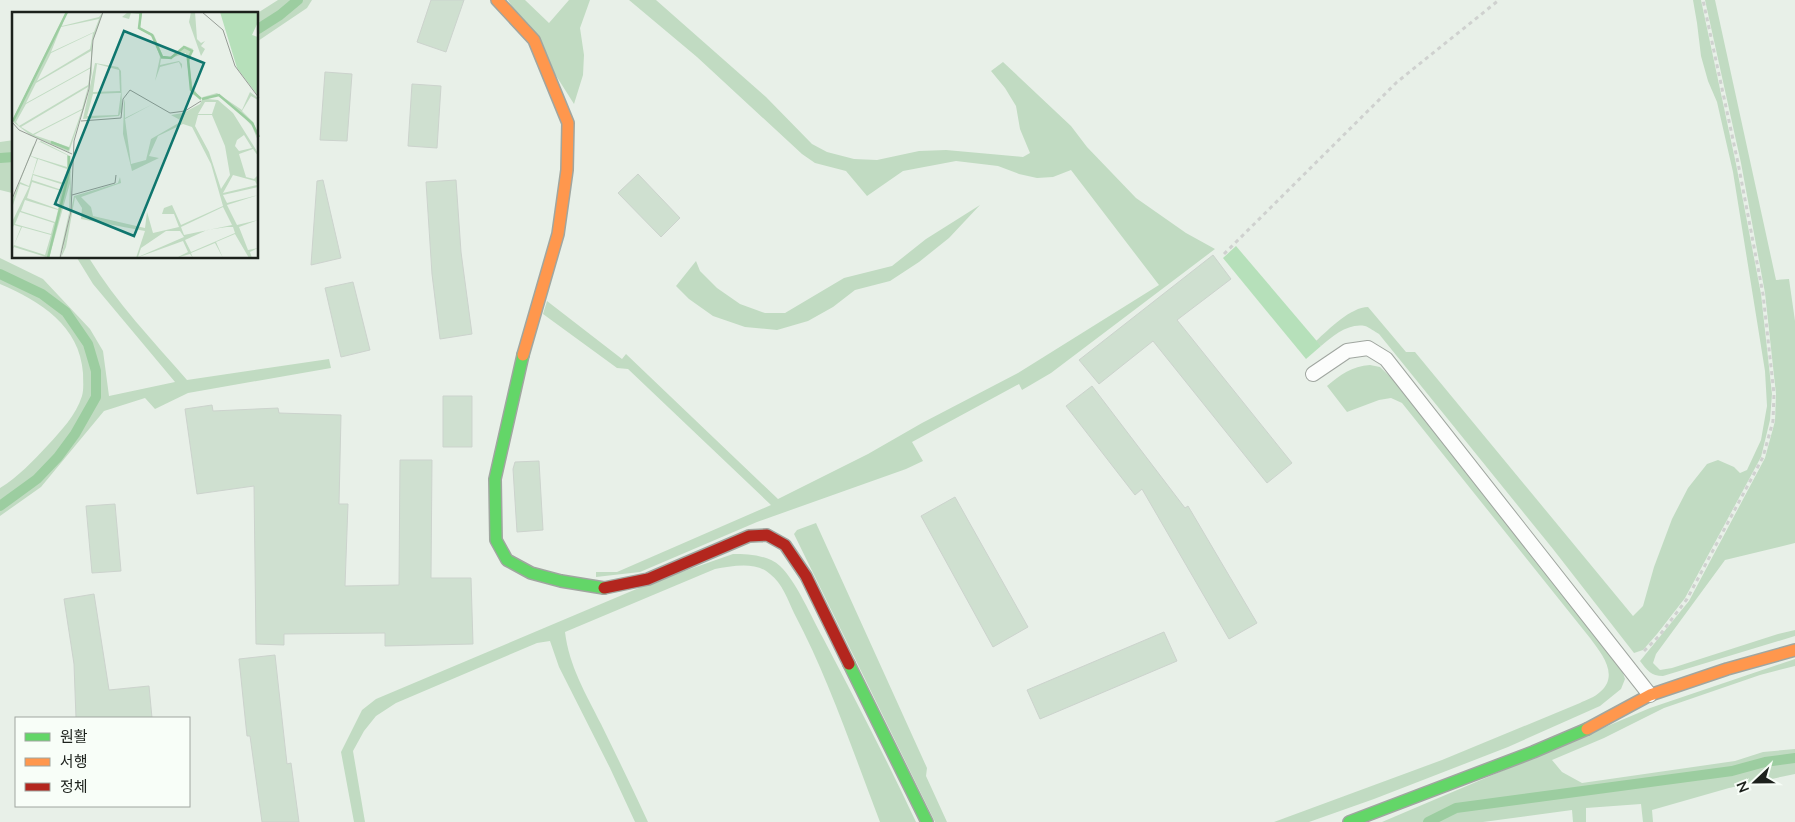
<svg xmlns="http://www.w3.org/2000/svg" width="1795" height="822" font-family="Lato,'Noto Sans KR',sans-serif">
<style>
.green{fill:#c1dbc2}
.forest{fill:#b6e0ba}
.lines{fill:none;stroke-linecap:round;stroke-linejoin:round}
.stream{stroke:#9ccda0;stroke-width:10}
.building{fill:#cfe0d0;stroke:#ccd3cd}
.lane-casing{stroke:#a0a6a0;stroke-width:16}
.fast-casing{stroke:#a0a6a0;stroke-width:14}
.slow-casing{stroke:#a0a6a0;stroke-width:14}
.jam-casing{stroke:#a0a6a0;stroke-width:14}
.path{stroke:#cfd1cf;stroke-width:3;stroke-dasharray:4 4;stroke-linecap:butt}
.lane{stroke:#fcfdfc;stroke-width:14}
.fast{stroke:#63d668;stroke-width:11}
.slow{stroke:#ff974d;stroke-width:11}
.jam{stroke:#b3261e;stroke-width:11}
.inset-river{fill:none;stroke:#9ccda0;stroke-width:2.5}
.inset-road{fill:none;stroke:#969d96;stroke-width:1}
.view{fill:#0f766e;fill-opacity:0.15;stroke:#0f766e;stroke-width:2.5}
.inset-edge{fill:none;stroke:#1c211c;stroke-width:2.5}
</style>
<rect width="100%" height="100%" fill="#e8f0e8"/>
<path class="green" d="M278,0h16l-16,13 -20,13 -2,-12z
M301,0h11l-5,8 -49,33v-10l23,-14z
M508,0h17l24,23 20,-23h21l-10,28 4,27 -1,20 -9,29z
M629,0h27l110,97 46,47 15,8 27,7 23,1 42,-9 27,-1 77,7 7,-4 -10,-24 -4,-23 -11,-18 -14,-17 12,-9 68,64 16,21 49,51 50,35 29,16 -164,124 -29,17 -3,-6 -107,58 11,19 -17,8 -149,53 -117,50 -44,5v-5h21l154,-67 -143,-136 -11,-1 -74,-54 4,-13 75,58 4,-5 152,145 90,-45 54,-31 96,-50 141,-88 -88,-115 -18,7 -16,1 -18,-4 -21,-8 -42,-5 -53,10 -36,25 -21,-25 -31,-8 -13,-9 -105,-97z
M1693,0h8l35,164 25,130 11,100 -2,26 -9,37 -76,141 -28,36 -14,16 -9,3 -81,-104 -174,-215c-4,-2 -10,-7 -14,-8 -17,-3 -32,10 -44,20l-5,-5c13,-12 35,-34 52,-34l38,45h9l218,264 10,-10 11,-39 18,-48 16,-31 19,-24 11,-4 16,7 6,6 7,-3 14,-30 6,-34 -2,-35 -32,-199 -16,-70 -9,-21 -7,-25 -4,-33z
M1705,0h10l61,280 13,-1 6,42v222l-70,17 -69,94 -3,9 7,7 12,-2 106,-34 17,-4v6l-132,40c-12,0 -16,-6 -23,-15l49,-60 76,-143 10,-37 1,-27 -11,-101 -24,-130z
M14,140v15l-14,1v-14z
M14,160v32l-2,1 -12,-3v-29z
M980,205l-31,33 -30,24 -29,19 -35,9 -22,17 -25,14 -31,9 -32,-3 -32,-11 -24,-17 -13,-13 20,-25 4,10 17,17 23,16 25,9h20l59,-35 48,-12 34,-27z
M0,258l43,21 47,50 13,22 6,45 66,-14 -82,-98 -16,-26h12c27,44 64,83 98,122l142,-21 2,9 -143,25 -33,16 -10,-11 -41,13 -63,76 -41,29v-7l38,-28 22,-23 18,-22 21,-39 -1,-26 -7,-28 -24,-33 -24,-19 -43,-20z
M0,276c41,17 79,40 91,85 2,11 5,24 3,34 -1,8 -8,17 -12,24 -21,35 -49,61 -82,84v-15c18,-11 33,-27 48,-43 13,-14 28,-30 34,-49 2,-7 1,-16 1,-23 -3,-47 -43,-72 -83,-89z
M1370,365l10,2 21,20 219,277 5,15 -4,10 -21,17 -92,41 -134,52 -65,23h-35l168,-62 138,-57c6,-3 15,-6 20,-11 20,-17 1,-39 -10,-54l-188,-235 -11,-5 -12,2 -32,12 -20,-26c13,-11 25,-20 43,-21z
M816,523l111,245 -1,8 21,46h-12l-141,-288 3,-4z
M733,554c15,0 35,1 47,12 16,15 32,52 43,72 32,61 64,122 93,184h-36c-27,-70 -51,-143 -86,-209 -6,-13 -12,-30 -24,-39 -14,-13 -38,-8 -55,-5l-150,63c4,34 21,62 36,92 16,33 32,65 47,98h-13l-25,-54 -51,-101 -9,-26 -13,2 -141,60 -20,13 -12,15 -11,20 12,71h-11l-13,-70 21,-42 14,-11 277,-117z
M1795,659v7l-35,9 -96,33 -60,30 -52,22 10,12 20,11 153,-22 28,-9 32,-3v7l-30,4 -33,9 -277,37 -32,16h-41l268,-114z
M1795,761v13l-66,14 -77,22 1,12h-10l-2,-18 -55,4v14h-13l-1,-12 -89,12h-50l24,-12 276,-36 33,-10z"/>
<path class="forest" d="M1236,246l85,100 -15,13 -83,-101z"/>
<g class="lines">
<path class="stream" d="M258,29l22,-14 18,-15
M0,158l14,-1
M0,274l42,20 24,18 22,32 8,27v26l-21,37 -17,23 -21,22 -37,27
M1428,822l28,-14 276,-37 33,-9 30,-4"/>
</g>
<path class="building" d="M431,0h33l-18,52 -29,-10z
M325,72l27,2 -5,67 -27,-1z
M412,84l29,2 -4,62 -29,-2z
M638,174l42,44 -19,19 -43,-44z
M323,180l18,78 -30,7 6,-84z
M456,180l5,72 11,82 -32,5 -8,-65 -6,-92z
M1213,255l18,24 -54,41 115,143 -25,20 -114,-142 -54,43 -20,-24z
M353,282l17,68 -29,7 -16,-69z
M1092,386l93,122 3,-2 69,117 -28,16 -87,-150 -7,6 -69,-89z
M443,396h29v51h-29z
M212,405l1,6 65,-3 1,5 62,2 -2,89h9l-3,82 54,-1 1,-125h32l-1,118h40l2,66 -88,2v-13l-101,1v11l-28,-1 -2,-158 -57,8 -12,-85z
M539,461l4,69 -26,2 -4,-63 2,-7z
M955,497l73,130 -35,20 -72,-131z
M115,504l6,67 -29,2 -6,-67z
M94,594l15,96 40,-4 3,32h-76l-2,-54 -10,-65z
M1164,632l13,29 -137,58 -13,-29z
M275,655l12,109 4,-1 8,59h-37l-12,-86h-3l-8,-77z"/>
<g class="lines">
<g class="lane-casing">
<path id="lane" d="M1313,374l34,-23 21,-3 18,11 264,336"/>
</g>
<g class="fast-casing">
<path id="fast" d="M523,355l-28,124 1,61 11,20 24,13 30,8 43,7
M849,664l78,158
M1349,822l184,-70 54,-23"/>
</g>
<g class="slow-casing">
<path id="slow" d="M497,0l37,40 34,83 -1,47 -9,64 -35,121
M1587,729l63,-34 77,-26 68,-19"/>
</g>
<g class="jam-casing">
<path id="jam" d="M604,588l44,-9 101,-43 18,-1 18,10 21,31 43,88"/>
</g>
<path class="path" d="M1224,254l173,-172 102,-82
M1644,651l15,-15 28,-37 76,-142 10,-36 1,-27 -11,-100 -25,-131 -35,-163"/>
<use href="#lane" class="lane"/>
<use href="#fast" class="fast"/>
<use href="#slow" class="slow"/>
<use href="#jam" class="jam"/>
</g>
<g transform="translate(12 12)">
<rect width="246" height="246" fill="#e8f0e8"/>
<path d="M54,0l-4,14 37,-9 4,-5 -11,31v30l-7,31 -16,48 -39,-17 -18,-14zM87,7l-5,13 -43,20 10,-25zM81,21l-3,16 -53,32 14,-28zM79,39v16l-65,36 10,-20zM79,56l-3,17 -69,41 -3,-4 10,-18zM76,75l-6,22 -49,25 -12,-7zM70,98l-13,37 -35,-12 9,-5zM116,0h14l-2,15 14,8 9,21 7,1 15,-11 8,3 -4,13 3,24 9,14 -10,-7 -5,-40 -18,6h-7l-1,6 19,-4 3,3v5l-3,-7 -19,5 -5,14 5,-24 -7,-20 -14,-8v-15l-8,-1 -2,6 -7,-2zM179,0h4l2,27 4,4 4,-2 -4,5 4,3 -4,7 -12,-34zM83,51l23,4 3,4 1,39 -3,6 -36,3zM85,52l22,6 1,21 -27,1zM105,81h4l-3,22 -31,1 6,-22zM238,80l8,6v2l-7,-4 -9,15 12,12 4,18 -6,-15 -16,-17 -19,-14 -10,4 11,1 15,13 25,40v3l-5,-7 -14,5 7,23 8,2 4,-4v12l-35,8 4,8 31,-8 -31,10 10,20 21,-5 -19,7 9,23 10,-2 -8,4 2,6h-3l-14,-24 -19,8 7,16 -8,-15 -24,10 2,5 -3,-4 -14,4 12,-6 -5,-11 -47,17 9,-27 -64,-12 1,-11 -7,-11 -9,50 -5,11 13,-62 44,-13 2,-6 1,6 -40,14 10,10 2,9 52,12 2,-16 6,21 26,-6 -5,-13h-12l2,-6 8,-3 9,20 42,-19 -12,-42 -19,-37 -9,-3 -25,12 -9,20 10,2 -27,13 -9,-37 1,-31 1,-4v19l28,-14 -28,15 6,45 15,-4 5,-21 31,-18 -11,-6 12,-2 17,-9 3,-7 14,-4 25,17zM193,90h11l-4,12h-14zM186,103h14l13,31 5,29 -9,14 -12,-37 -14,-26zM232,123l8,13 -13,3 -4,-5 2,-6zM221,163l22,6 2,4 -34,8zM211,195l9,18 -48,10 -3,-8zM215,215h6l2,6 -44,19 -6,-12 22,-10zM154,219h14l4,6 -46,20 3,-9zM29,129l29,15 1,39 -1,16 -5,29 -6,18 10,-45 1,-30 -21,75 -35,-11 -2,3 9,-23 -7,-2 -2,4v-7l17,-35 -9,-3 -8,24v-6l21,-56zM28,130l27,13v12l-36,-11 3,-11zM18,144l7,3 -8,27 -9,-4zM26,147l29,10 -3,14 -31,-9zM21,163l31,10 -2,5 -30,-10zM20,170l29,9 -3,18 -31,-11zM13,188l33,10 -3,12 -34,-11zM8,200l34,11 -3,11 -36,-10zM10,215l29,8 -6,20 -31,-10z" fill="#c1dbc2" fill-rule="evenodd"/>
<path d="M208,0h38v10l-6,13 6,2v59l-21,-28z" fill="#b6e0ba"/>
<path class="inset-river" d="M129,0l-2,16 13,7 10,22 9,1 13,-11 8,4 -4,8 3,31 10,9M190,87l17,-4 33,28 7,14M1,109l54,-109M39,130l18,7M36,246l21,-86v-16"/>
<path class="inset-road" d="M190,0l21,18 12,36 24,32M69,109l40,-3 2,-19 7,-9 40,23 15,-2 16,-10M0,110l7,8 53,24M60,183l43,-12 1,-8M0,187l25,-60M48,246l11,-47 3,-70 15,-52 4,-49 10,-28"/>
<path class="view" d="M112,19l80,32 -70,173 -79,-32z"/>
<rect width="246" height="246" class="inset-edge"/>
</g>
<rect x="15" y="717" width="175" height="90" fill="#f8fef8" stroke="#a0a6a0"/>
<rect x="25" y="733" width="25" height="8" fill="#63d668" stroke="#a0a6a0"/>
<text x="60" y="742" font-size="15" fill="#1c211c">원활</text>
<rect x="25" y="758" width="25" height="8" fill="#ff974d" stroke="#a0a6a0"/>
<text x="60" y="767" font-size="15" fill="#1c211c">서행</text>
<rect x="25" y="783" width="25" height="8" fill="#b3261e" stroke="#a0a6a0"/>
<text x="60" y="792" font-size="15" fill="#1c211c">정체</text>
<g transform="translate(1755 782) rotate(248)" stroke="#f8fef8" stroke-width="4" paint-order="stroke">
<path d="M0-4L9 19L0 12L-9 19Z" fill="#1c211c"/>
<text y="-8" font-size="14" font-weight="bold" text-anchor="middle" fill="#1c211c">N</text>
</g>
</svg>
